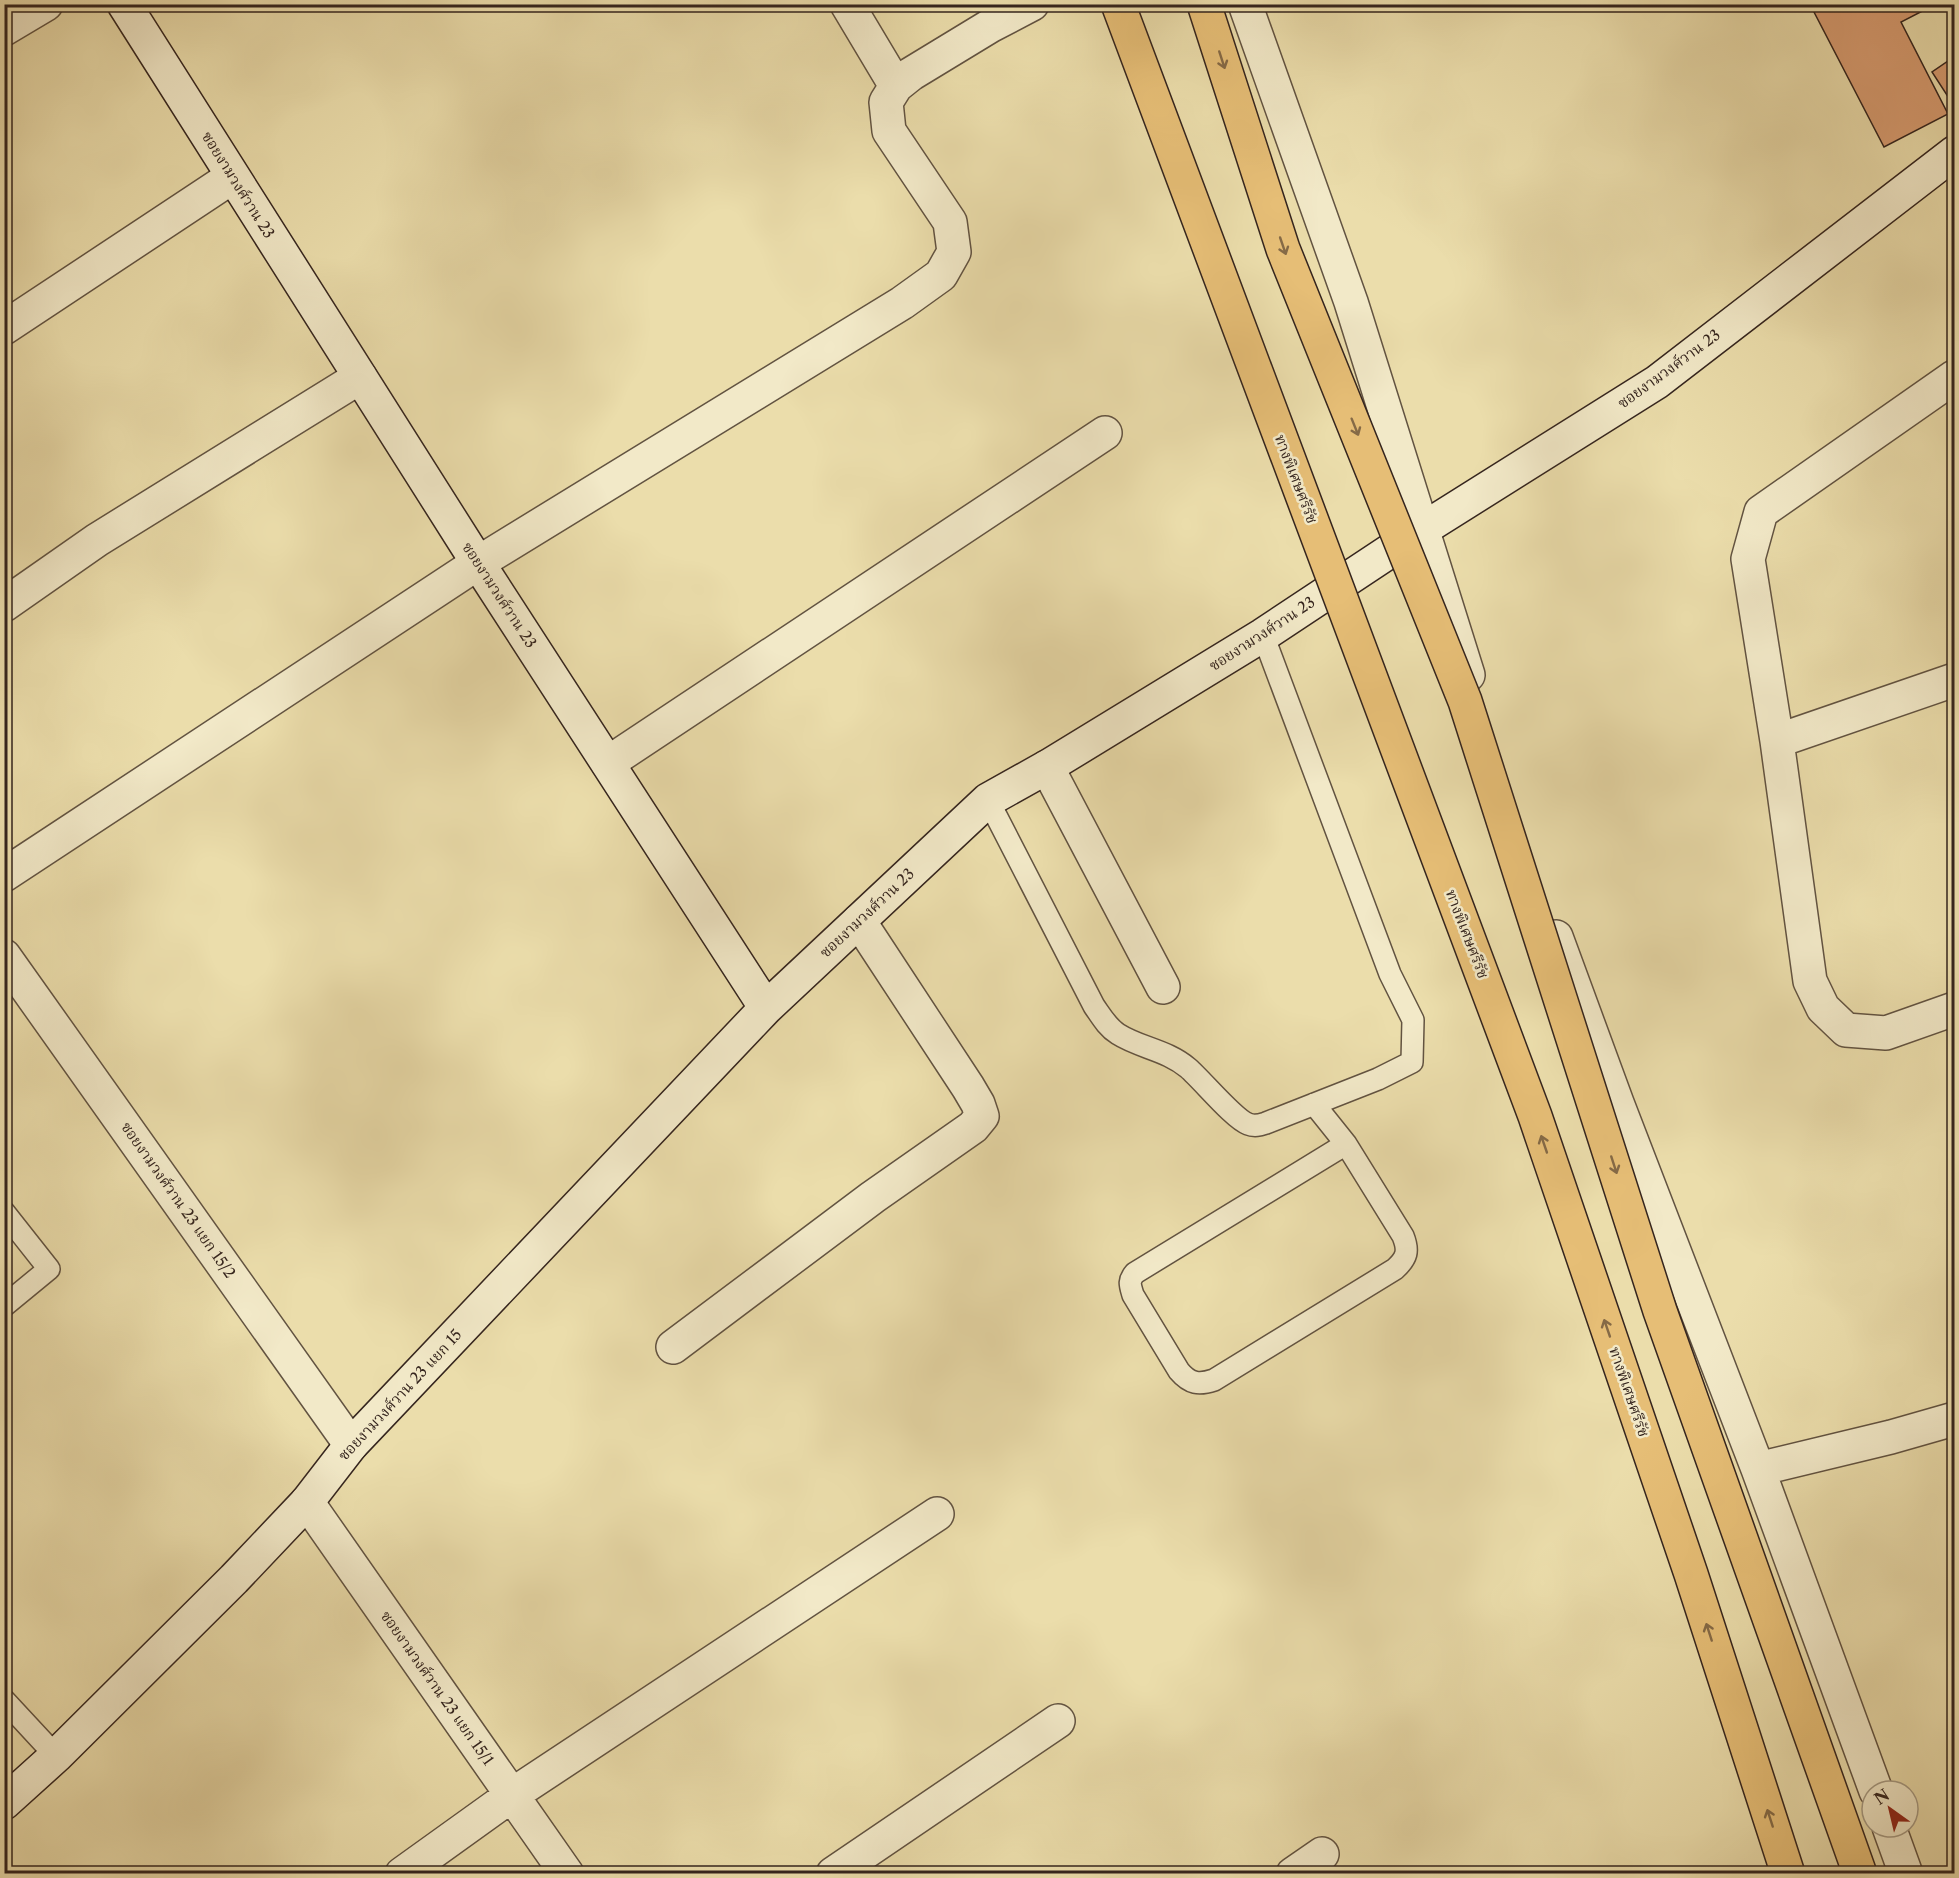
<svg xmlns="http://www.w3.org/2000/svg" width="1959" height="1878" font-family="'Libre Caslon Text','Noto Serif Thai',serif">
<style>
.building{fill:#d79c71;stroke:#35251e;stroke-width:1.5}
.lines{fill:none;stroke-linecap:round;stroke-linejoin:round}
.lane-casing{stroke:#625341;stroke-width:24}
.street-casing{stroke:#625341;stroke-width:36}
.secondary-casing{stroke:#35251e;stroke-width:36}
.lane{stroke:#f2e9c8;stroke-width:21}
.street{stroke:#f2e9c8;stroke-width:33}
.secondary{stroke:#f2e9c8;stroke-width:33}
.highway-bridge-casing{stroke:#35251e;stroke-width:36;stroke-linecap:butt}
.highway-bridge{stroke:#e6be76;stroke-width:33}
.oneway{stroke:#856a46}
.labels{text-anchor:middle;stroke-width:5;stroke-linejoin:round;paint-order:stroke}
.street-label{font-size:15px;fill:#35251e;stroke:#f2e9c8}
</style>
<rect width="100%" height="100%" fill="#ebddab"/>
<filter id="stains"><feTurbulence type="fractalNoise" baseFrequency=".00333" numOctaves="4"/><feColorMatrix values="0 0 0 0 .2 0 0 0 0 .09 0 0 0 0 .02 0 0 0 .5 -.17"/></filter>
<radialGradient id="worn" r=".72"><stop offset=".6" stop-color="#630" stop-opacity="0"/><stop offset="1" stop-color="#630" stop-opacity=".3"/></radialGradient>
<path class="building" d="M1828,4h108l-35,18 47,92 -64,33 -70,-135z
M1954,57v49l-22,-34z"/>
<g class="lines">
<g class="lane-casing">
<path id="lane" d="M988,800l106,206c7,10 13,21 24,28 22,14 49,16 70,34 14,12 46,51 60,56 7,3 12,1 18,-1l112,-44 34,-17 1,-42 -23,-46 -127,-339
M1314,1104l32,40 57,92c6,15 4,22 -8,33l-181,111c-15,5 -24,4 -35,-9l-46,-76c-3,-10 -5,-14 2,-22l211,-129
M4,1212l45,57 -45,37
M4,1700l52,56"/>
</g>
<g class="street-casing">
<path id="street" d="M847,4l49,82
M1245,4l106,298 117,373
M4,29l42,-25
M4,328l228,-151
M1954,377l-193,135 -13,47 29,182 33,240 13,27 23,22 40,3 68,-24
M4,605l93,-65 263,-163
M1777,741l177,-61
M608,763l497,-330
M1047,767l116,220
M4,875l474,-312 424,-260 39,-28 13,-23 -4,-30 -61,-91 -3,-29 10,-16 15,-12 79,-48 42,-22
M1556,937l61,166 141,366 118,322
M4,956l347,489
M673,1347l200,-150 100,-70 9,-11 -4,-12 -10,-17 -109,-166
M1758,1469l133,-32 63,-18
M307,1502l260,372
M1889,1827l17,47
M402,1874l110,-79 425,-281
M833,1874l225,-153
M1293,1874l29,-20"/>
</g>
<g class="secondary-casing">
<path id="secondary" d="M124,4l354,559 288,445
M4,1803l52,-47 178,-177 73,-77 44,-57 415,-437 222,-208 59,-33 216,-132 160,-106 234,-147 297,-229"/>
</g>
<use href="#lane" class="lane"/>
<use href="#street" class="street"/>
<use href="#secondary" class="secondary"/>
<g class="highway-bridge-casing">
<path id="highway-bridge" d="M1118,4l417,1112 156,458 97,300
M1204,4l79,245 182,452 195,610 200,563"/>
</g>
<use href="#highway-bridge" class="highway-bridge"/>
</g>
<defs><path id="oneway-shaft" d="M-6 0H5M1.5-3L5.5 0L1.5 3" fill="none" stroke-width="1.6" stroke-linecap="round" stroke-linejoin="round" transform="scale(1.5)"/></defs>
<g class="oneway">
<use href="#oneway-shaft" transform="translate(1222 60) rotate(72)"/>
<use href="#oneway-shaft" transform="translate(1283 246) rotate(71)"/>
<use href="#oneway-shaft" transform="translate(1355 427) rotate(68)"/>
<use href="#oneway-shaft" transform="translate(1544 1144) rotate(-109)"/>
<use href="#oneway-shaft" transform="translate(1614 1165) rotate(72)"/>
<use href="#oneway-shaft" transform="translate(1607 1328) rotate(-109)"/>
<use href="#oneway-shaft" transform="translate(1709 1632) rotate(-108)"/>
<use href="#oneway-shaft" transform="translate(1770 1818) rotate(-108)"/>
</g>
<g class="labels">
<g class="street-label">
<text transform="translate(238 185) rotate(58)" y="5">ซอยงามวงศ์วาน 23</text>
<text transform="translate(1669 369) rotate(-36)" y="5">ซอยงามวงศ์วาน 23</text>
<text transform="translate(1296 479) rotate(69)" y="5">ทางพิเศษศรีรัช</text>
<text transform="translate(499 595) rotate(57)" y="5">ซอยงามวงศ์วาน 23</text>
<text transform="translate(1262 634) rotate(-33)" y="5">ซอยงามวงศ์วาน 23</text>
<text transform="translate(867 913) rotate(-43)" y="5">ซอยงามวงศ์วาน 23</text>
<text transform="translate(1467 934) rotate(69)" y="5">ทางพิเศษศรีรัช</text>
<text transform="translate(178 1200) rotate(55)" y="5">ซอยงามวงศ์วาน 23 แยก 15/2</text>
<text transform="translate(1629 1392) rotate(71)" y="5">ทางพิเศษศรีรัช</text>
<text transform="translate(400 1395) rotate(-47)" y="5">ซอยงามวงศ์วาน 23 แยก 15</text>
<text transform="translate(437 1688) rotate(55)" y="5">ซอยงามวงศ์วาน 23 แยก 15/1</text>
</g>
</g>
<rect width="1959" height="1878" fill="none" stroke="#ebddab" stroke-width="24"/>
<rect x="6" y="6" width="1947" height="1866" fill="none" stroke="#35251e" stroke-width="3"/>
<rect x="12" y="12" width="1935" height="1854" fill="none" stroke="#35251e" stroke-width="1.5"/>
<g transform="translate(1890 1809) rotate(326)"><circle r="28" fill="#f2e9c8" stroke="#a69b84" stroke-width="1.5"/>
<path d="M0-4.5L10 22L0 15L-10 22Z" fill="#8f2418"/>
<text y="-9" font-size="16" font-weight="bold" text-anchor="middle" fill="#35251e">N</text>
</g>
<rect width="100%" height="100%" filter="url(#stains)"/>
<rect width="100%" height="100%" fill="url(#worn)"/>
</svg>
